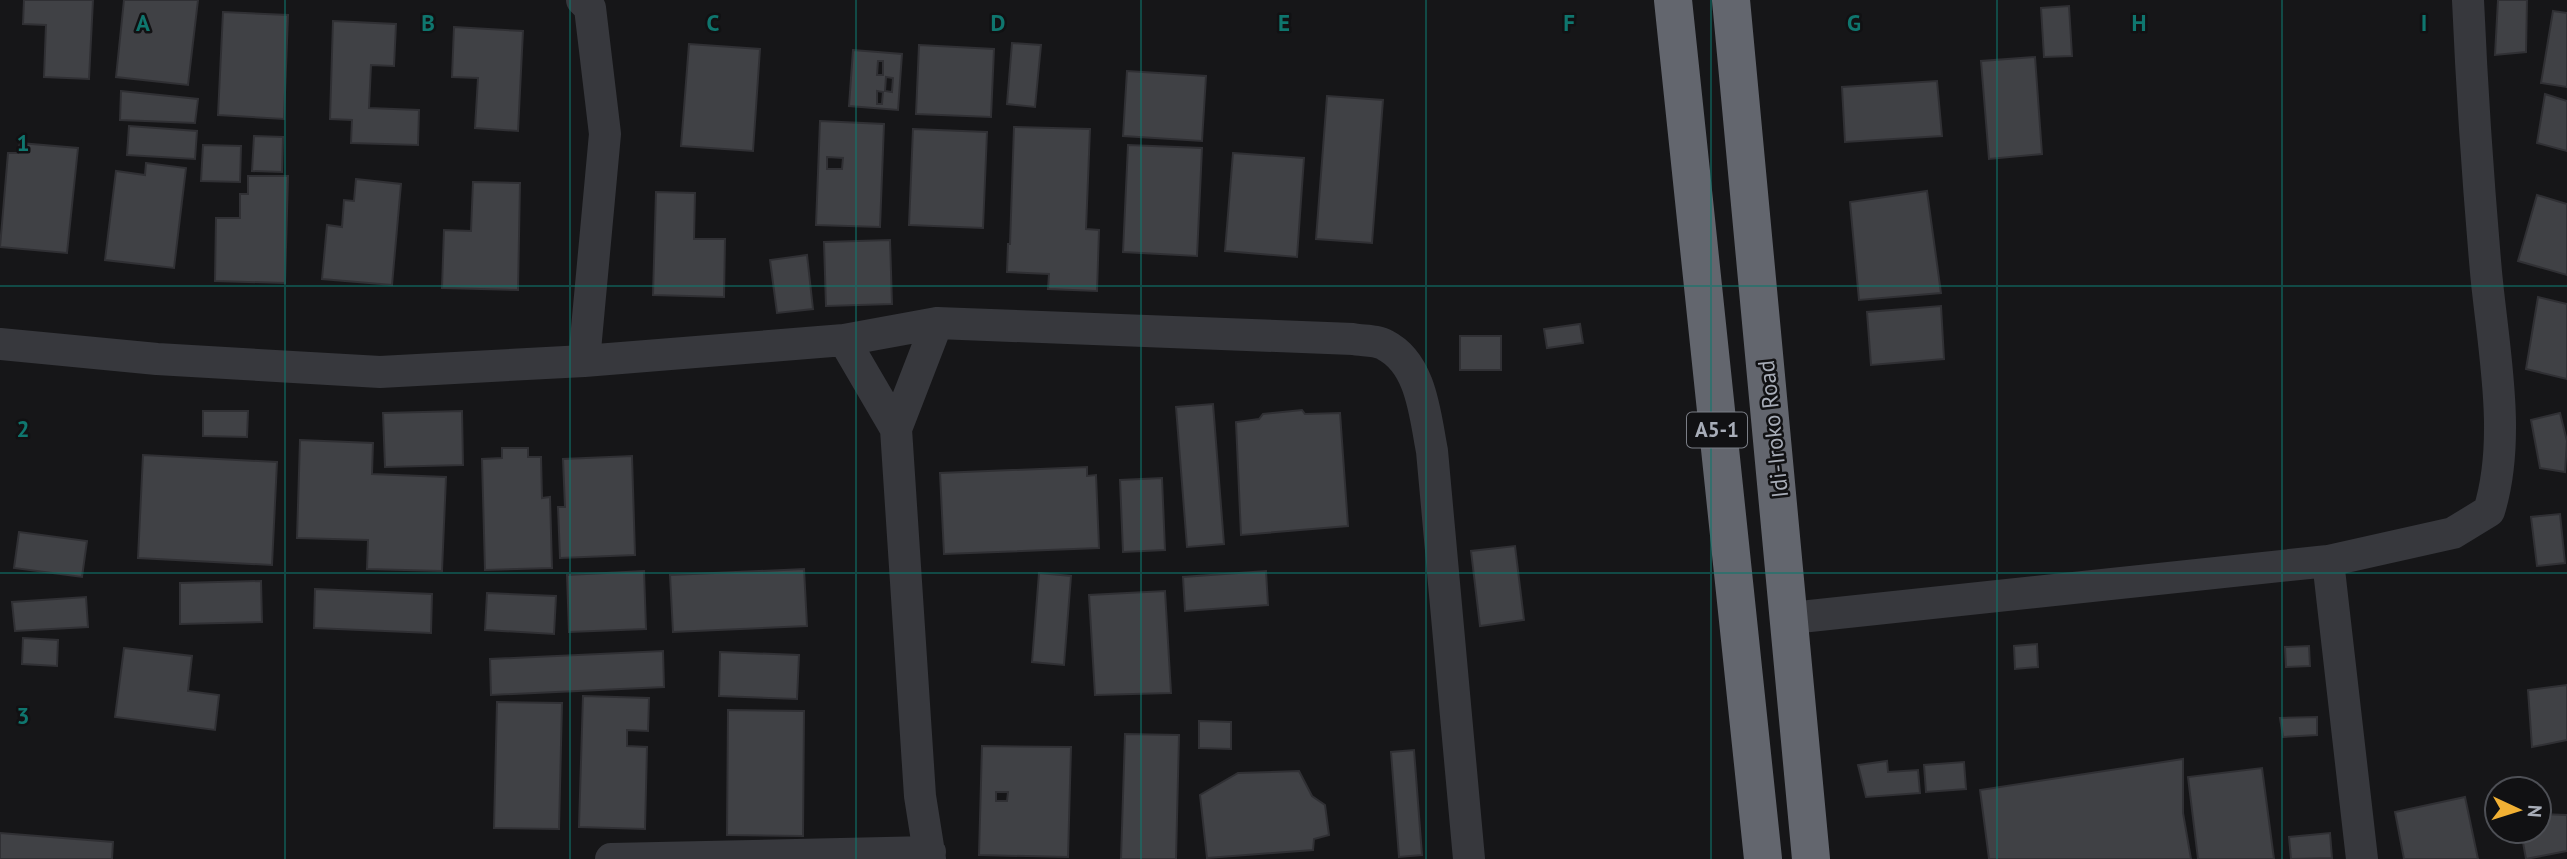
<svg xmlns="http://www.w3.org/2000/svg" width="2567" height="859" font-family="'PT Sans',sans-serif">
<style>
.building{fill:#404145;stroke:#303034;stroke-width:2;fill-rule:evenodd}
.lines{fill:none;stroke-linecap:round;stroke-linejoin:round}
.street{stroke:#37383d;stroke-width:32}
.highway{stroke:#63666e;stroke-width:38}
.grid{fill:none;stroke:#0f766e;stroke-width:2;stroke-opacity:0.55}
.labels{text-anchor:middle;stroke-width:5;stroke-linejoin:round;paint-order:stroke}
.shield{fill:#111113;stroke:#7b7e86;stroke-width:2}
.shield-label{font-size:21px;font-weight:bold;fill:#a8adb8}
.street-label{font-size:23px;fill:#a8adb8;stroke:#111113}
.grid-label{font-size:23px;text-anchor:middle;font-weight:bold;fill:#0f766e;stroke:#111113;stroke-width:5;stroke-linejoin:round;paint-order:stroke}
</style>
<rect width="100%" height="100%" fill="#161618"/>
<path class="building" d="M24,0h69l-4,79 -45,-2 2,-52 -23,-1z
M124,0h74l-10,85 -72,-8z
M2498,0h29l-1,52 -31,3z
M2069,6l3,50 -28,1 -3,-49z
M2553,11l14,2v74l-26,-4z
M223,12l65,3 -4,104 -66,-4z
M333,21l63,3 -2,42 -23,-1 -2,43 50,2 -1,35 -67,-2 1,-23 -22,-1z
M454,27l69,4 -5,100 -43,-3 3,-50 -26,-1z
M1012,43l29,2 -6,62 -28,-3z
M689,44l71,5 -7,102 -72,-5z
M919,45l75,4 -3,68 -75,-3z
M853,50l49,4 -4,56 -49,-4zM878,61h5v14h-6zM886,77l7,1 -1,14 -7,-1zM877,91l6,1 -1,12h-5z
M2035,57l7,97 -53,5 -8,-98z
M1127,71l79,5 -4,65 -79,-5z
M1937,81l5,55 -97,6 -3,-55z
M121,91l77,8 -3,24 -75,-3z
M2545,94l22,7v50l-30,-8z
M1327,96l56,4 -11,143 -56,-4z
M820,121l64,3 -4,103 -64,-2zM827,157l16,1 -1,11h-15z
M129,126l68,5 -2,28 -68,-4z
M1014,127l76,2 -4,100 13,1 -2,61 -49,-2 1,-15 -42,-2 1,-28h2z
M913,129l74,3 -4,96 -74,-3z
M254,136l29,1 -1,35 -30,-1z
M20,143l58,5 -11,105 -67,-6 8,-94h10z
M203,145l38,1 -1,36 -39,-1z
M1128,145l74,3 -5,108 -74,-4z
M1233,153l71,5 -7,99 -72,-6z
M146,163l40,5 -12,100 -69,-8 11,-89 29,4z
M248,176h40l-3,107 -70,-2 1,-63h24v-24h8z
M356,179l45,5 -9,101 -70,-6 5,-54 15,2 2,-27 10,1z
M473,182l47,1 -2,107 -76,-2 2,-58 27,1z
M1927,191l14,102 -82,7 -9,-98z
M656,192l39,1 -1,46h31l-1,58 -71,-2z
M2537,195l30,9v71l-49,-14z
M890,240l2,64 -66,2 -2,-64z
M807,255l6,54 -36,4 -7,-53z
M2538,297l29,7v75l-41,-10z
M1941,306l3,53 -73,6 -4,-53z
M1580,324l3,19 -36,5 -3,-19z
M1460,336h41v34h-41z
M1213,404l11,140 -37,3 -11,-140z
M1302,410l3,4 35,-1 8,113 -107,9 -5,-113 23,-3 4,-5z
M203,411h45l-1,26 -44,-1z
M462,411l1,54 -78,2 -2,-54z
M2560,413l7,28 -2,31 -25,-4 -9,-48z
M300,440l73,3 -1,31 74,3 -4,94 -75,-2 1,-29 -71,-2z
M502,448h26v9h13l1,41 8,-1 2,71 -67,2 -3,-111 20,-1z
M143,455l134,7 -5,103 -134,-7z
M632,456l3,99 -75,3 -2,-51h7l-2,-48z
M1087,467v9l9,-1 3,73 -155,6 -4,-81z
M1162,478l3,72 -42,2 -3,-72z
M2560,514l5,49 -28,3 -6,-49z
M19,532l68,9 -5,36 -68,-9z
M1515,546l9,74 -44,6 -9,-75z
M804,569l3,57 -134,6 -3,-57z
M644,571l2,58 -77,3 -2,-57z
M1266,571l2,34 -83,6 -2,-34z
M1039,573l32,3 -7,89 -32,-3z
M261,581l1,41 -82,2v-41z
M315,589l117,5 -1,39 -117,-5z
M1165,591l6,102 -76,2 -6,-100z
M487,593l69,3 -2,38 -69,-4z
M86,597l2,30 -73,4 -3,-29z
M23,638l35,2 -1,26 -35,-2z
M2037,644l1,23 -23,2 -1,-23z
M2309,646l1,20 -24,1 -1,-20z
M124,648l68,8 -4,35 31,4 -4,35 -100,-13z
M663,651l1,36 -173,8 -1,-36z
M720,652l79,3 -2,44 -78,-3z
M2567,685v55l-35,7 -4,-57z
M583,696l66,2 -1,33 -21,-1v16l20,1 -2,82 -66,-2z
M497,702l65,1 -3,126 -65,-1z
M728,710l76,1 -1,125 -76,-1z
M2317,717v18l-34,2 -3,-19z
M1199,721l32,1v27l-32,-1z
M1125,734l54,1 -3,124h-55z
M982,746l89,1 -3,110 -89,-2zM996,792h12l-1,9h-11z
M1414,750l8,105 -23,2 -8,-105z
M2183,759v54l8,46h-202l-9,-69z
M1887,761l1,11 30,-2 2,23 -54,4 -8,-32z
M1964,762l2,27 -40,3 -2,-27z
M2262,768l12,91h-76l-10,-82z
M1299,771l13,25 13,9 4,30 -15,4 -1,11 -106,8 -7,-63 38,-22z
M2465,797l13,62h-74l-9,-47z
M2539,814l28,1v36l-41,8 -5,-28h18z
M0,833l113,9 -1,17h-112z
M2330,833l2,25 -41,1 -2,-22z"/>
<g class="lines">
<path class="street" d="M582,0l8,8 15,126 -21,227
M844,340l52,89
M0,344l157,15 223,13 204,-11 260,-21 93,-17 416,16c9,2 24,1 32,6 37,19 40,71 47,106l37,408
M2328,561l34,298
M1791,618l537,-57 125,-28 36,-22c23,-74 4,-163 -3,-239 -8,-91 -14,-181 -18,-272
M611,859l319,-7
M930,859l-10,-63 -24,-367 41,-106"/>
<path class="highway" d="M1673,0l90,859
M1731,0l80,859"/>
</g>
<path class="grid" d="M285,0v859M570,0v859M856,0v859M1141,0v859M1426,0v859M1711,0v859M1997,0v859M2282,0v859M0,286h2567M0,573h2567"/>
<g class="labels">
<rect class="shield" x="1687" y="412.5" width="60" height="35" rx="5"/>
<g class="shield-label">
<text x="1717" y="437">A5-1</text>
</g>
<g class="street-label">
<text transform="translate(1773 429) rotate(-96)" y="8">Idi-Iroko Road</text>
</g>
</g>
<g class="grid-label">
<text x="143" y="31">A</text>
<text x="428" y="31">B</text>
<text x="713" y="31">C</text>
<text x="998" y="31">D</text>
<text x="1284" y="31">E</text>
<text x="1569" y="31">F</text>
<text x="1854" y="31">G</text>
<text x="2139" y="31">H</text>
<text x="2424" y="31">I</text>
<text x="23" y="151">1</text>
<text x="23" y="437">2</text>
<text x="23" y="724">3</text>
</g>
<g transform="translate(2518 810) rotate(94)"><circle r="33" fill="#111113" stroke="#4d4f55" stroke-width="2"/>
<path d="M0-5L12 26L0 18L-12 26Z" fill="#f2b134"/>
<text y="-10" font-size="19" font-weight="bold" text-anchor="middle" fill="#a8adb8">N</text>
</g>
</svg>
